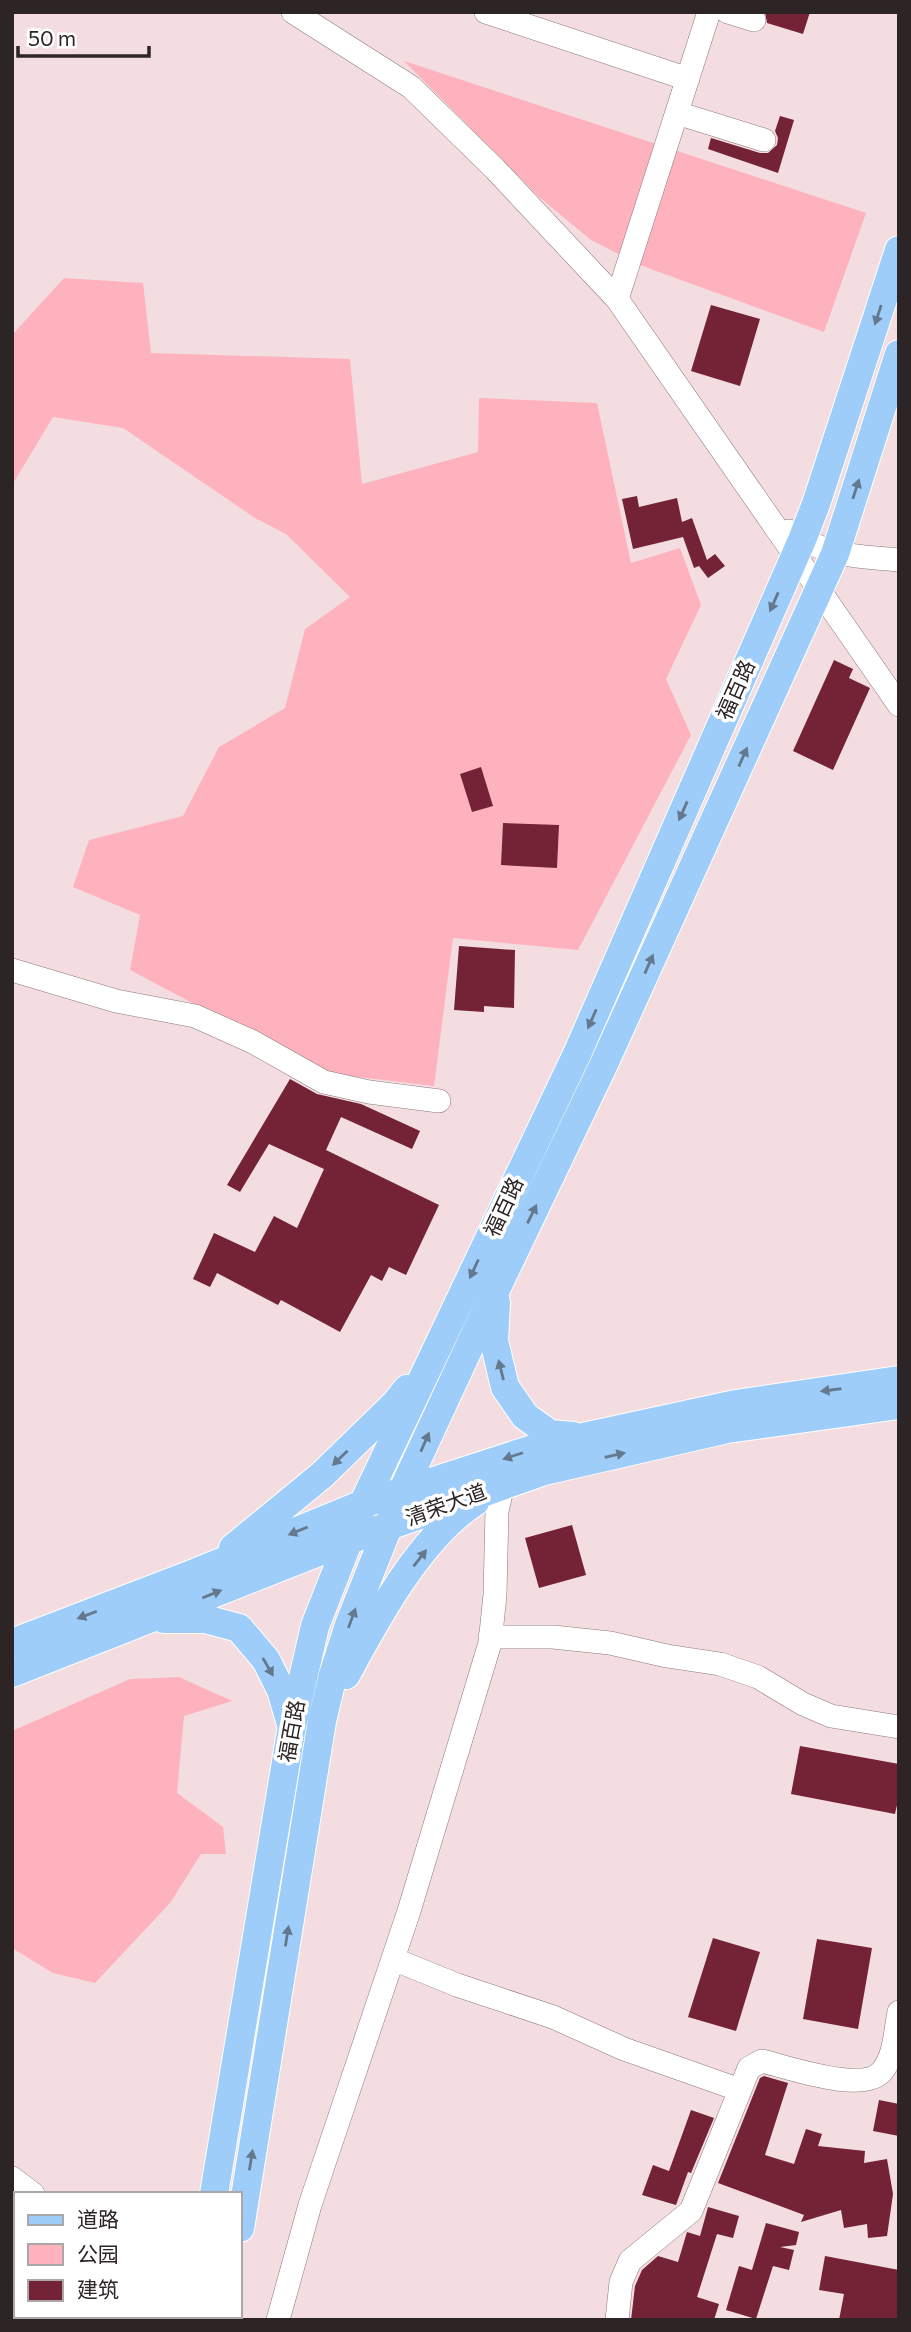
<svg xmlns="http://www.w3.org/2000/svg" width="911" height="2332" font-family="Commissioner,'Noto Sans SC',sans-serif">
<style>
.green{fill:#feb2bd}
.building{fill:#742236}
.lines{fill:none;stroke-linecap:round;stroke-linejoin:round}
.minor-casing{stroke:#8b787a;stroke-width:24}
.major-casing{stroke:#fff;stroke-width:30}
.minor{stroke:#fff;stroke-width:23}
.major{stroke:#9dcdf8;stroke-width:28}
.oneway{fill:#64788e}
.labels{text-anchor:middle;stroke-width:7;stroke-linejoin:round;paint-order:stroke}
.street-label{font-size:21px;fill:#2c2425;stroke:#fff}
</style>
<rect width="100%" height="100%" fill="#f3dde0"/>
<path class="green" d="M404,61l462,152 -42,119 -184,-67 -49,-25 -52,-43z
M64,278l79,5 8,70 199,6 12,125 116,-32 1,-54 118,5 34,160 49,-15 21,57 -35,74 25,56 -113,215 -125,-12 -19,148 -109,-13 -195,-103 10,-55 -67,-28 16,-47 94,-24 36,-69 66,-39 20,-79 45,-32 -64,-63 -31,-16 -132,-90 -70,-11 -41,68v-150z
M179,1677l53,24 -48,15 -7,77 46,34 3,27h-25l-31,49 -75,80 -42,-10 -41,-25v-217l118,-52z
M59,2316h101l-1,4h-102z"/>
<path class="building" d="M765,12h45l-7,22 -36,-11z
M780,116l14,4 -16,53 -70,-24 3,-11 49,15h8l9,-8 1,-7 -3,-7z
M711,305l49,14 -20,67 -49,-15z
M637,496l2,11 38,-9 5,24 10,-4 15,42 8,-6 10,12 -17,12 -9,-12 -5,2 -11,-31 -50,12 -11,-50z
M834,660l19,9 -4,9 21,10 -37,82 -40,-19z
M481,767l12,39 -21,6 -12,-38z
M503,823l56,2 -2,43 -56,-3z
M459,946l56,4 -1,58 -30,-2v6l-30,-2z
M290,1079l27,15 44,10 59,27 -8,18 -71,-32 -15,33 113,55 -33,70 -17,-8 -7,14 -11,-6 -31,57 -59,-32 -3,5 -61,-32 -7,14 -17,-8 21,-46 41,19 19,-36 23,12 27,-59 -55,-25 -29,48 -13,-7z
M572,1525l14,50 -47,13 -14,-50z
M800,1746l99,18v32l-4,18 -104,-20z
M713,1938l47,14 -24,79 -48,-14z
M817,1939l55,9 -14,81 -55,-10z
M764,2076l24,7 -23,72 29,9 12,-35 16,5 -4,12 47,5 -1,12 23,-4 6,35 -6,42 -19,2 -1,-14 -23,4 -3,-18 -40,12 3,-7 -86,-32 42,-105z
M879,2100l20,4v32l-26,-5z
M691,2110l23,8 -23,55 -3,-1 -12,33 -34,-10 11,-30 16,6z
M708,2207l31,9 -6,22 -16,-4 -20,63 22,7 -5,16h-83l4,-34 7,-16 16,-14 20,6 9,-30 13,4z
M766,2223l33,9 -3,13 -16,2 14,3 -5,20 -16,-4 -17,53 -30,-9 13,-44 13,4z
M825,2256l74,14v50h-60l5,-26 -25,-4z"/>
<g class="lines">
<g class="minor-casing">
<path id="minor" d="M293,12l118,75 84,82 122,130 282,406
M486,12l202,67
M728,12l26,8
M677,113l87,27
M617,299l92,-287
M789,531c40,26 64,25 110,29
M12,970l104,31 79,15 58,26 71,40 45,10 70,9
M490,1637h63l57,6 57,13 53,8 38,13 45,27 28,12 68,11
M393,1959l64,26 96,32 71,32 116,41
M12,2178l21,16
M278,2320l32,-115 99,-294 81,-268 5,-48 2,-84 6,-26
M617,2320l4,-38 9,-21 61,-50 58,-143 13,-7c25,6 104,34 121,9 12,-16 12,-38 16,-58"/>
</g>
<g class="major-casing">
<path id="major" d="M496,1302l-2,39 11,46 20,29 25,18 23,2
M233,1548l89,-73 74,-72 11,-14
M164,1619h41l34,9 27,32 15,30 10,34
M12,1643l185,-71 166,-68 179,-58 194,-42 163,-24
M12,1673l337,-133 195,-69 183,-42 172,-24
M346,1675c30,-56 75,-139 129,-173
M214,2194l78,-468 23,-100 48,-122 214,-450 225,-514 14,-36 83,-254
M240,2228l82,-507 11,-46 16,-50 53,-133 96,-207 105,-219 232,-512 64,-200
M192,2320l1,-4
M225,2320v-4"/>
</g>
<use href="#minor" class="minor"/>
<use href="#major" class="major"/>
</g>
<defs><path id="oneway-solid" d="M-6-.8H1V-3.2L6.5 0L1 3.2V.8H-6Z" transform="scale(1.75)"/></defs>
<g class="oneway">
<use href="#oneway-solid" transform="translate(878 315) rotate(108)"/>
<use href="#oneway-solid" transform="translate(856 489) rotate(-72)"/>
<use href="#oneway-solid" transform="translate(774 602) rotate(114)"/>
<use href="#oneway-solid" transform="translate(743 757) rotate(-66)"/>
<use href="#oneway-solid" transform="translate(683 811) rotate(114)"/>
<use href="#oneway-solid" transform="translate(649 964) rotate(-66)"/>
<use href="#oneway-solid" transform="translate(592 1019) rotate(114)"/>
<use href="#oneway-solid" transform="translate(532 1214) rotate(-64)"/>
<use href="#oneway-solid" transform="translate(474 1269) rotate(115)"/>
<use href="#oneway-solid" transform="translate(501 1370) rotate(-104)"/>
<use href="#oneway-solid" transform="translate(831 1390) rotate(172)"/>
<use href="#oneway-solid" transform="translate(425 1442) rotate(-66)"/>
<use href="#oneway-solid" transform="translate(615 1455) rotate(-13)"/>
<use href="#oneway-solid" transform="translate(513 1456) rotate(162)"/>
<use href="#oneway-solid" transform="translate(340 1458) rotate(136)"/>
<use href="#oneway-solid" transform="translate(298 1531) rotate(158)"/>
<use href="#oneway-solid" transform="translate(420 1558) rotate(-52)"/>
<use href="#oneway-solid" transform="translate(212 1594) rotate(-22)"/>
<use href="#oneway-solid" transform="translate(87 1615) rotate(159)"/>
<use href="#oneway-solid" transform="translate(352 1618) rotate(-70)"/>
<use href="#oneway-solid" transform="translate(268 1667) rotate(60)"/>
<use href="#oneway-solid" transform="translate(287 1936) rotate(-81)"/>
<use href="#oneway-solid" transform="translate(251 2160) rotate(-81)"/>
</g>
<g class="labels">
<g class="street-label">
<text transform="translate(736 690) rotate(-66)" y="7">福百路</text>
<text transform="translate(504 1207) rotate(-65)" y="7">福百路</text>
<text transform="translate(446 1505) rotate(-20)" y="7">清荣大道</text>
<text transform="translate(292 1731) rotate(-80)" y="7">福百路</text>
</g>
</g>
<rect width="911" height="2332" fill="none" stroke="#2c2425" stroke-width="28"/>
<rect x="14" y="2192" width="228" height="126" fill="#ffffff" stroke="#aba7a8" stroke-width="2"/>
<rect x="28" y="2215" width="35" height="10" fill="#9dcdf8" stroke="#aba7a8" stroke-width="2"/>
<text x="77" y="2227" font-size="21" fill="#2c2425">道路</text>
<rect x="28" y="2244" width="35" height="21" fill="#feb2bd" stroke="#aba7a8" stroke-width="2"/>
<text x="77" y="2262" font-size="21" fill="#2c2425">公园</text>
<rect x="28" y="2280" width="35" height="21" fill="#742236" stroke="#aba7a8" stroke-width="2"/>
<text x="77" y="2297" font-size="21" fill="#2c2425">建筑</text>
<path d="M18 46v10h131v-10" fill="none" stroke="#2c2425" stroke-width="3.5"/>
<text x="28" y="46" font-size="21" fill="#2c2425" stroke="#ffffff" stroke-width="5" paint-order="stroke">50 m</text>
</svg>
